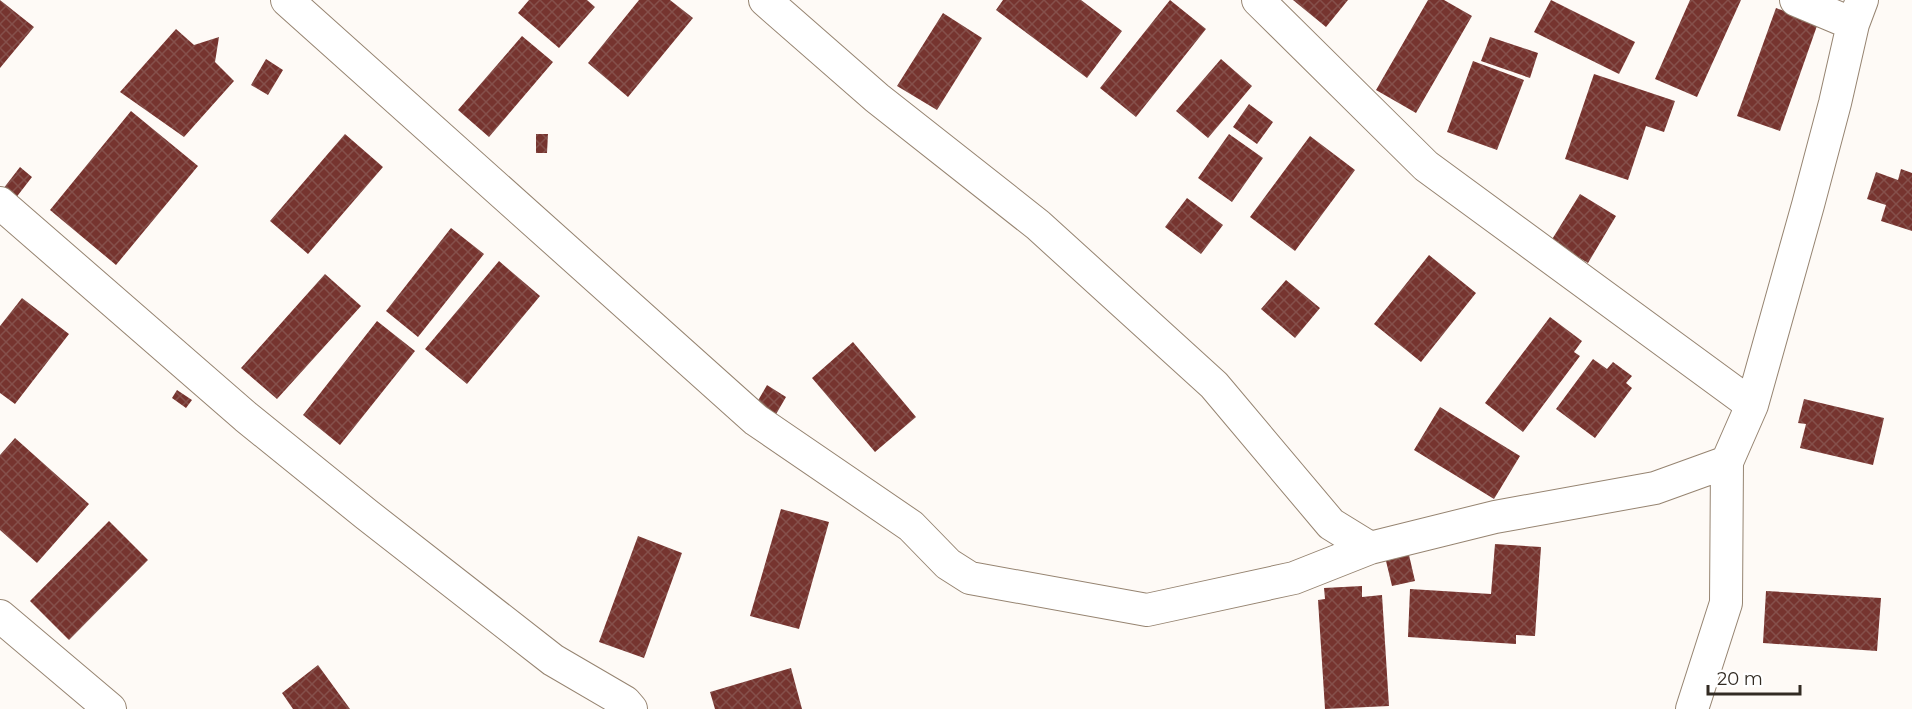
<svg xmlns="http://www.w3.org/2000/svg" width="1912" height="709" font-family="Montserrat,sans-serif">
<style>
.building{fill:url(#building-cross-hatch)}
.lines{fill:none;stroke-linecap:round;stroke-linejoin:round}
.minor-casing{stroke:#968471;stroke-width:34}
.minor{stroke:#fff;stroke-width:32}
</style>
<defs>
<pattern id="building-cross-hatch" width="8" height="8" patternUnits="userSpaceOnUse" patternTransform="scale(1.5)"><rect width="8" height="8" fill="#76342f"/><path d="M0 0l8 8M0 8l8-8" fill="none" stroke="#85504b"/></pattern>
</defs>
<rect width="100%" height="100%" fill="#fefaf6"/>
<path class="building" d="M0,0l34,27 -34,41z
M529,0h58l8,7 -36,41 -41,-35z
M639,0h31l23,18 -65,79 -40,-34z
M1003,0h78l41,31 -35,47 -91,-68z
M1170,0l36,29 -70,88 -36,-29z
M1293,0h55l-22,27z
M1428,0h16l28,16 -56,97 -40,-23z
M1551,0l84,42 -16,32 -85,-42z
M1690,0h51l-44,97 -42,-18z
M1776,8l42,15 -38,108 -43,-15z
M943,13l39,25 -45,72 -40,-24z
M176,29l18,16 25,-8 -4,25 19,19 -50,56 -64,-45z
M522,36l31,26 -64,75 -31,-27z
M1490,37l48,16 -8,25 -49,-17z
M266,59l17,11 -15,25 -17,-10z
M1221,59l31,27 -44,52 -32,-27z
M1473,61l51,19 -27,70 -50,-18z
M1594,74l81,27 -11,31 -18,-6 -18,54 -63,-21z
M1249,104l24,18 -16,22 -24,-17z
M131,111l67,55 -82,99 -66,-55z
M345,134l38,33 -75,87 -38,-33z
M536,134h12l-1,19h-11z
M1229,134l34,24 -31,44 -34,-24z
M1310,136l45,34 -60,81 -45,-34z
M20,167l12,10 -17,22 -12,-10z
M1901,169l11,4v58l-31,-10 5,-16 -19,-6 9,-27 22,8z
M1580,194l36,22 -28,47 -37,-22z
M1187,198l36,27 -22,29 -36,-27z
M451,228l33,26 -66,83 -32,-26z
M1429,255l47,38 -55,69 -47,-38z
M499,261l41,35 -73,88 -42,-35z
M325,274l36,32 -84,93 -36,-31z
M1286,280l34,28 -25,30 -34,-29z
M22,298l47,36 -54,70 -15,-11v-67z
M1550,317l32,24 -8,11 6,4 -57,76 -38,-29z
M377,321l38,30 -75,94 -37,-30z
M853,342l63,75 -41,35 -63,-74z
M1593,359l14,10 6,-7 19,14 -6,7 6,5 -37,50 -39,-29z
M767,385l19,12 -11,19 -19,-12z
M177,390l15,10 -6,8 -14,-10z
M1804,399l80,19 -11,47 -73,-17 6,-24 -8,-1z
M1440,407l80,49 -26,43 -80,-49z
M15,438l74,66 -52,59 -37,-33v-75z
M781,509l48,13 -30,107 -49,-13z
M109,521l39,39 -79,80 -39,-39z
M638,536l44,17 -38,105 -45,-16z
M1495,544l46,3 -6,89 -19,-1v9l-108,-7 2,-48 81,5z
M1409,555l6,26 -23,5 -6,-25z
M1362,586v11l20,-2 7,111 -64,3 -7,-109 7,-1 -1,-11z
M1766,591l115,7 -4,53 -114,-8z
M318,665l32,44h-57l-11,-16z
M791,668l11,41h-87l-5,-17z"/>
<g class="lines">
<g class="minor-casing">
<path id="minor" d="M287,0l469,420 155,106 37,38 22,14 177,32 147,-32 76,-30 125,-31 160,-29 72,-26
M765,0l112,98 161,127 176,160 117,139 39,24
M1258,0l168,166 326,239
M1796,0l57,24
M0,203l246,214 120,97 187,146 72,42 6,7
M0,616l110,93
M1692,709l34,-106 1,-141 25,-57 56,-200 27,-102 18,-79 9,-24"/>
</g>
<use href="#minor" class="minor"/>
</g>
<path d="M1708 685v9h92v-9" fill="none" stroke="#322b23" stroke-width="3"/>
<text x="1717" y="685" font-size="18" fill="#322b23" stroke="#ffffff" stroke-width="4.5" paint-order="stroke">20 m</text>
</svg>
